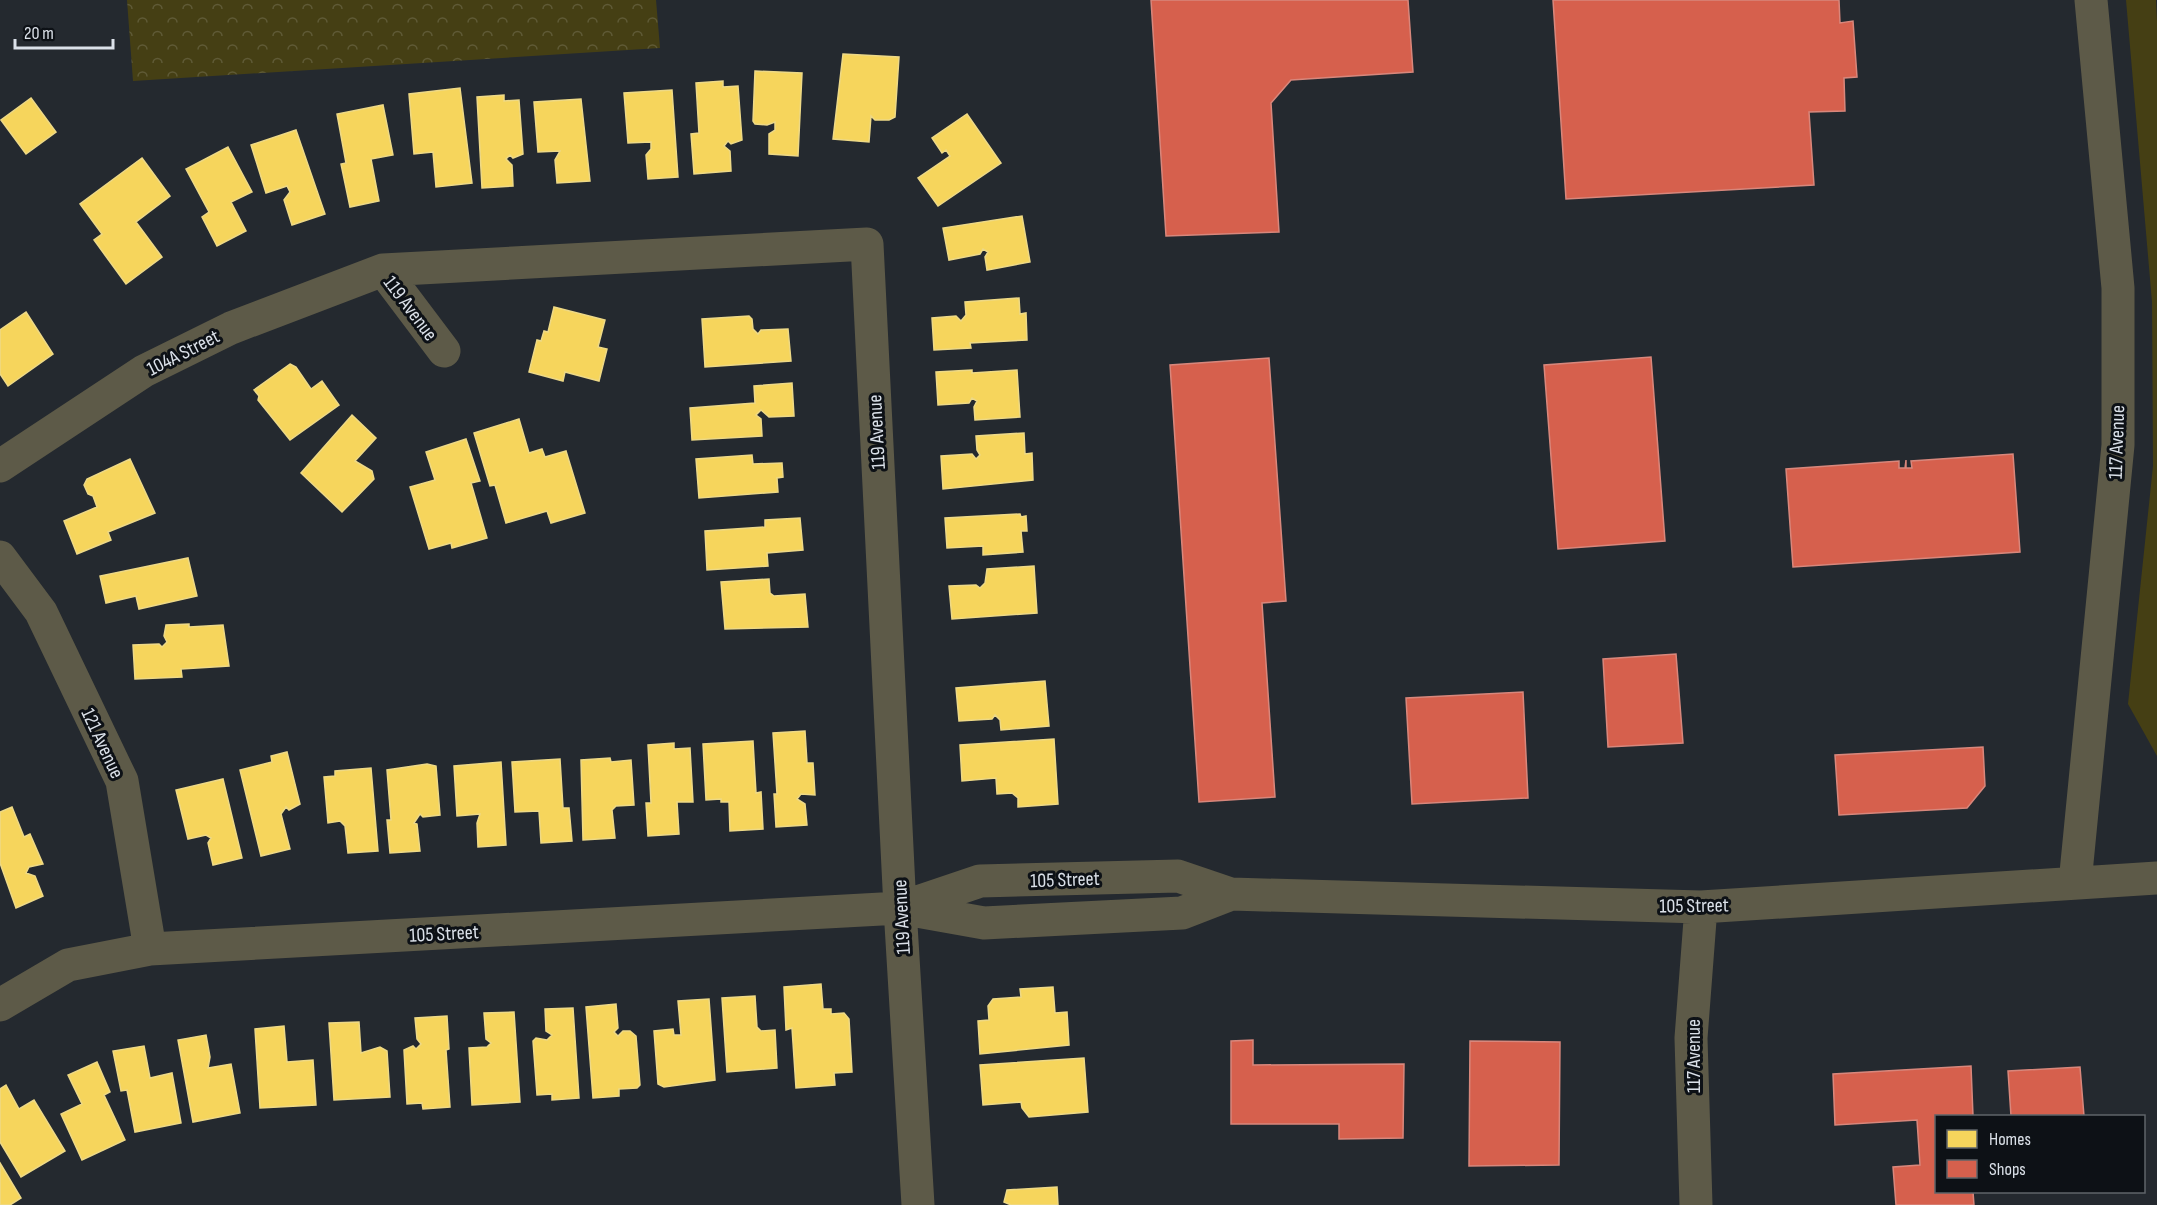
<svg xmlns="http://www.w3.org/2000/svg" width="2157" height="1205" font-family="'Sofia Sans Condensed',sans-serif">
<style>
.grass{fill:#453f14}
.park{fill:url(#park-crowns)}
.homes{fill:#f6d55c;stroke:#eed986;stroke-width:1.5}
.shops{fill:#d6604d;stroke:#d8877c;stroke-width:1.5}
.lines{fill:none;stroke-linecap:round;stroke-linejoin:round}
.minor{stroke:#5d5a48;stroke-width:33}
.labels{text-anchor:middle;stroke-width:6;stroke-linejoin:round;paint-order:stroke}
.street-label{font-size:20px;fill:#dbe1e9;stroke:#0d1116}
</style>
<defs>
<pattern id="park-crowns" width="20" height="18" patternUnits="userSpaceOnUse" patternTransform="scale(1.5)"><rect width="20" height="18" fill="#453f14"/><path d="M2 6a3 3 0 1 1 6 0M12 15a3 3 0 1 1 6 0" fill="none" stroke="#5f5a36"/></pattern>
</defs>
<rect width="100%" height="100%" fill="#24292f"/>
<path class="grass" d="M2126,0h30l1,21v735l-29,-52 25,-238 -1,-164z"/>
<path class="park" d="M127,0h529l4,48 -527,33z"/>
<path class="homes" d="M843,54l56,3 -4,60 -6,3h-14l-4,-4 -2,26 -36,-3z
M755,71l47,2 -4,83 -29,-2v-20l6,-4v-8l-8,3 -12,-1 -2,-3z
M723,81v6l15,-1 4,54 -11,4 -3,-3 -4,5 6,5 1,20 -37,3 -3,-40 8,-1 -3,-50z
M460,88l12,95 -36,4 -3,-35 -19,2 -5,-60z
M672,90l6,87 -30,2 -2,-24 5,-6v-7l-23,1 -4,-50z
M504,95v6l15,-1 4,54 -10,4 -3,-3 -4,4 6,6 1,21 -31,2 -5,-91z
M31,98l25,34 -30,22 -25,-34z
M581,99l9,82 -33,2 -2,-23 5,-9 -22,1 -4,-50z
M383,105l10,50 -22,4 8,42 -29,6 -9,-43 5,-1 -9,-49z
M967,114l34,49 -63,43 -20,-28 32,-22 -4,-6 -4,3 -10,-15z
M296,130l29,84 -33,11 -8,-25 6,-8 -3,-6 -21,7 -15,-48z
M228,147l24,45 -21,10 15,29 -29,15 -15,-29 7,-5 -23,-43z
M142,158l28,38 -34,26 26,35 -36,27 -32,-44 8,-6 -22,-30z
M1022,216l8,46 -43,8 -2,-13 3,-5 -5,-3 -3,5 -31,6 -6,-32z
M1019,298l1,16 6,-1 1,27 -57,3 1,5 -37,2 -2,-32 24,-2 5,5 5,-6 -1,-13z
M554,307l51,13 -7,27 9,2 -8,32 -34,-9 -2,9 -34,-9 8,-32 4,1 3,-10 4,1z
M26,312l27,42 -45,32 -8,-12v-44z
M749,316l3,3 1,10 5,5 3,-4 27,-1 3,32 -86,6 -3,-48z
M290,364l6,3 15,22 11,-8 17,24 -49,35 -32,-40 1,-4 -5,-6z
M972,370v3l45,-3 3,47 -45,3 -1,-13 3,-6 -5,-3 -3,5 -31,2 -2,-33z
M792,383l2,33 -25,1 -8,-7 -5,5 5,4 1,17 -70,4 -2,-32 65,-5 -1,-17z
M352,415l24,23 -21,23 17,10 2,8 -32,33 -41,-39z
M519,419l10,34 13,-4 3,8 21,-6 19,62 -34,10 -4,-12 -41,12 -11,-38 -5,1 -16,-53z
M1024,433l1,21 7,-1 1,27 -90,9 -2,-33 31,-2 4,5 4,-4 -3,-5 -1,-14z
M466,439l14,42 -9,2 16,55 -35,10 -1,-5 -22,6 -19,-62 25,-7 -9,-28z
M752,455l1,9 29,-1 1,14 -6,1 1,14 -79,6 -3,-39z
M130,459l25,54 -47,19 3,8 -34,14 -13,-33 33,-14 -4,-11 -5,-2 -4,-9 3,-6z
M1020,514l1,3 5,-1 1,15h-6l2,21 -40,3v-9l-36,2 -2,-30z
M800,518l3,32 -36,3 1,13 -61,4 -2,-39 60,-4v-7z
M188,558l9,38 -58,13 -3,-13 -30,7 -6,-27z
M1034,566l3,47 -85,6 -3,-33 27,-1 4,3 5,-5 2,-14z
M769,579l1,14 4,3 31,-2 3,33 -83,2 -4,-47z
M189,624v3l34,-2 6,41 -48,3 1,8 -47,2 -2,-34 26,-1 3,3 5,-5 -3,-6 2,-11z
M1045,681l4,45 -48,4 -1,-10 -5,-5 -3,4 -33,2 -3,-33z
M805,731l2,32h6l2,32 -14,-1 -4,5 8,5 2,21 -31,2 -2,-33h3l-4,-61z
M1054,739l4,65 -40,3v-9l-6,-5 -15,1 -1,-16 -34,3 -2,-36z
M753,741l3,52 5,-1 2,37 -33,2 -1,-29h-8v-3l-15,1 -3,-56z
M674,743v6l16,-1 3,54h-16l2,32 -31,2 -2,-33h5l-3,-58z
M287,752l13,52 -11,6 -3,-3 -5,7 9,35 -29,7 -21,-86 32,-8 -1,-6z
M610,758l1,4 20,-2 3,45 -18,1 -4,4 3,28 -32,2 -2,-80z
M560,759l3,49h6l3,33 -31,2 -2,-32 -24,1 -3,-50z
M501,762l5,83 -28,2 -1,-24 3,-9 -23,2 -3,-50z
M427,764l9,2 4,49 -17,2 -3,-3 -6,9 3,1 3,27 -30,2 -3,-33h4l-4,-50z
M371,768l7,83 -30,2 -3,-27 -5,-5 -12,2 -4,-46 11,-1v-5z
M223,779l19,79 -29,7 -5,-22 3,-5 -5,-3 -18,4 -12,-49z
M12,807l12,30 6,-3 13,30 -14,3 -3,6 9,3 8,20 -27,12 -16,-45v-51z
M821,984l2,25h8v5l13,-1 5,6 3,53 -18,1 1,12 -39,3 -4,-60 -6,2 -2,-43z
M1053,987l2,26 12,-1 2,33 -89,9 -2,-33 11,-1 -1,-14 5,-7 28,-2 -1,-8z
M755,996l2,31 4,4 14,-1 2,38 -50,4 -5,-74z
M709,999l6,81 -51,7 -6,-3 -4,-53 19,-2 1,6h7l-3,-34z
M616,1004l2,24 -4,4 4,4 5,-5h7l6,5 4,49 -3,3 -18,1v7l-26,2 -7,-91z
M573,1008l6,90 -27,2v-6l-15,1 -4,-54 3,-3 11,2 5,-5 -6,-4 -1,-22z
M514,1012l6,90 -48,3 -3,-57 18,-1 4,-4 -5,-4 -2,-26z
M447,1016l2,33 -3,1 4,57 -27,2 -1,-6 -15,1 -3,-54 9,-4 3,3 5,-5 -4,-5 -2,-21z
M359,1022l2,31 19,-6 7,4 3,46 -56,3 -5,-77z
M284,1026l3,36 26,-2 3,45 -56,3 -5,-79z
M206,1035l4,22 -2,11 23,-4 9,49 -47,9 -15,-82z
M144,1046l6,32 22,-5 9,50 -46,9 -8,-42 -6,1 -8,-40z
M1084,1058l4,54 -59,5 -7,-9 -1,-6 -38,3 -3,-40z
M97,1062l13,30 -6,3 21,45 -43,20 -21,-46 21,-10 -14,-29z
M6,1085l13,24 15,-9 31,51 -44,26 -21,-35v-53z
M0,1163l21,35 -11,7h-10z
M1057,1187l1,18h-47l-7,-3 3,-12z"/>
<path class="shops" d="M1151,0h257l5,72 -122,8 -20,23 8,129 -113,4z
M1553,0h286l1,23 13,-2 4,56 -13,1 1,33 -36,1 5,73 -248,14z
M1651,357l14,184 -107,8 -14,-184z
M1269,358l17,243 -24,2 13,194 -76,5 -29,-437z
M2013,454l7,98 -227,15 -7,-98 113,-8v7h6l1,-8v8h6l-1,-7z
M1676,654l7,89 -75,4 -5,-88z
M1523,692l5,106 -116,6 -6,-106z
M1983,747l2,39 -18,22 -128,7 -4,-60z
M1253,1040v25l151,-1 -1,74 -64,1v-15h-108v-83z
M1470,1041l90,1 -1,123 -90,1z
M1971,1066l2,50h-37v76h37l1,13h-78l-3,-38 27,-2 -3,-45 -82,5 -2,-51z
M2080,1067l4,49h-73l-3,-45z"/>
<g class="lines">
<path class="minor" d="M383,270l61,81
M0,466l144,-95 87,-43 152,-58 484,-26 33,664 18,297
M0,557l41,55 81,169 28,168
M2075,883l43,-438v-157l-27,-288
M900,908l80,-27 198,-5 53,18 470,13 456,-29
M0,1005l68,-40 82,-16 750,-41 84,15 198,-10 49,-19
M1696,1205l-5,-167 10,-131"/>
</g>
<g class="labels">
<g class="street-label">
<text transform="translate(411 308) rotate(53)" y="7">119 Avenue</text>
<text transform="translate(183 352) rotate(-27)" y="7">104A Street</text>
<text transform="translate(876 432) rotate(-93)" y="7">119 Avenue</text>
<text transform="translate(2116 442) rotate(-88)" y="7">117 Avenue</text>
<text transform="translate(103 743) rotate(65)" y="7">121 Avenue</text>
<text transform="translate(1065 879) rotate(-2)" y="7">105 Street</text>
<text transform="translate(1694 905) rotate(-1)" y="7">105 Street</text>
<text transform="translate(901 917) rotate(-93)" y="7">119 Avenue</text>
<text transform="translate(444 933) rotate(-3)" y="7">105 Street</text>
<text transform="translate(1693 1056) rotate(-90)" y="7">117 Avenue</text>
</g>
</g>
<rect x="1935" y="1115" width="210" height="78" fill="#0d1116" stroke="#5f646a" stroke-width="1.5"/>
<rect x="1947" y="1130" width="30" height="18" fill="#f6d55c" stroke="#5f646a" stroke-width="1.5"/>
<text x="1989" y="1145" font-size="18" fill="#dbe1e9">Homes</text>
<rect x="1947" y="1160" width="30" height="18" fill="#d6604d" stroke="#5f646a" stroke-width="1.5"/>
<text x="1989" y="1175" font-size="18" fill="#dbe1e9">Shops</text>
<path d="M15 39v9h98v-9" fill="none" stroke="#dbe1e9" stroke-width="3"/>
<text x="24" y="39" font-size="18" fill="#dbe1e9" stroke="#0d1116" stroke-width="4.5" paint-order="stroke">20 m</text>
</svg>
